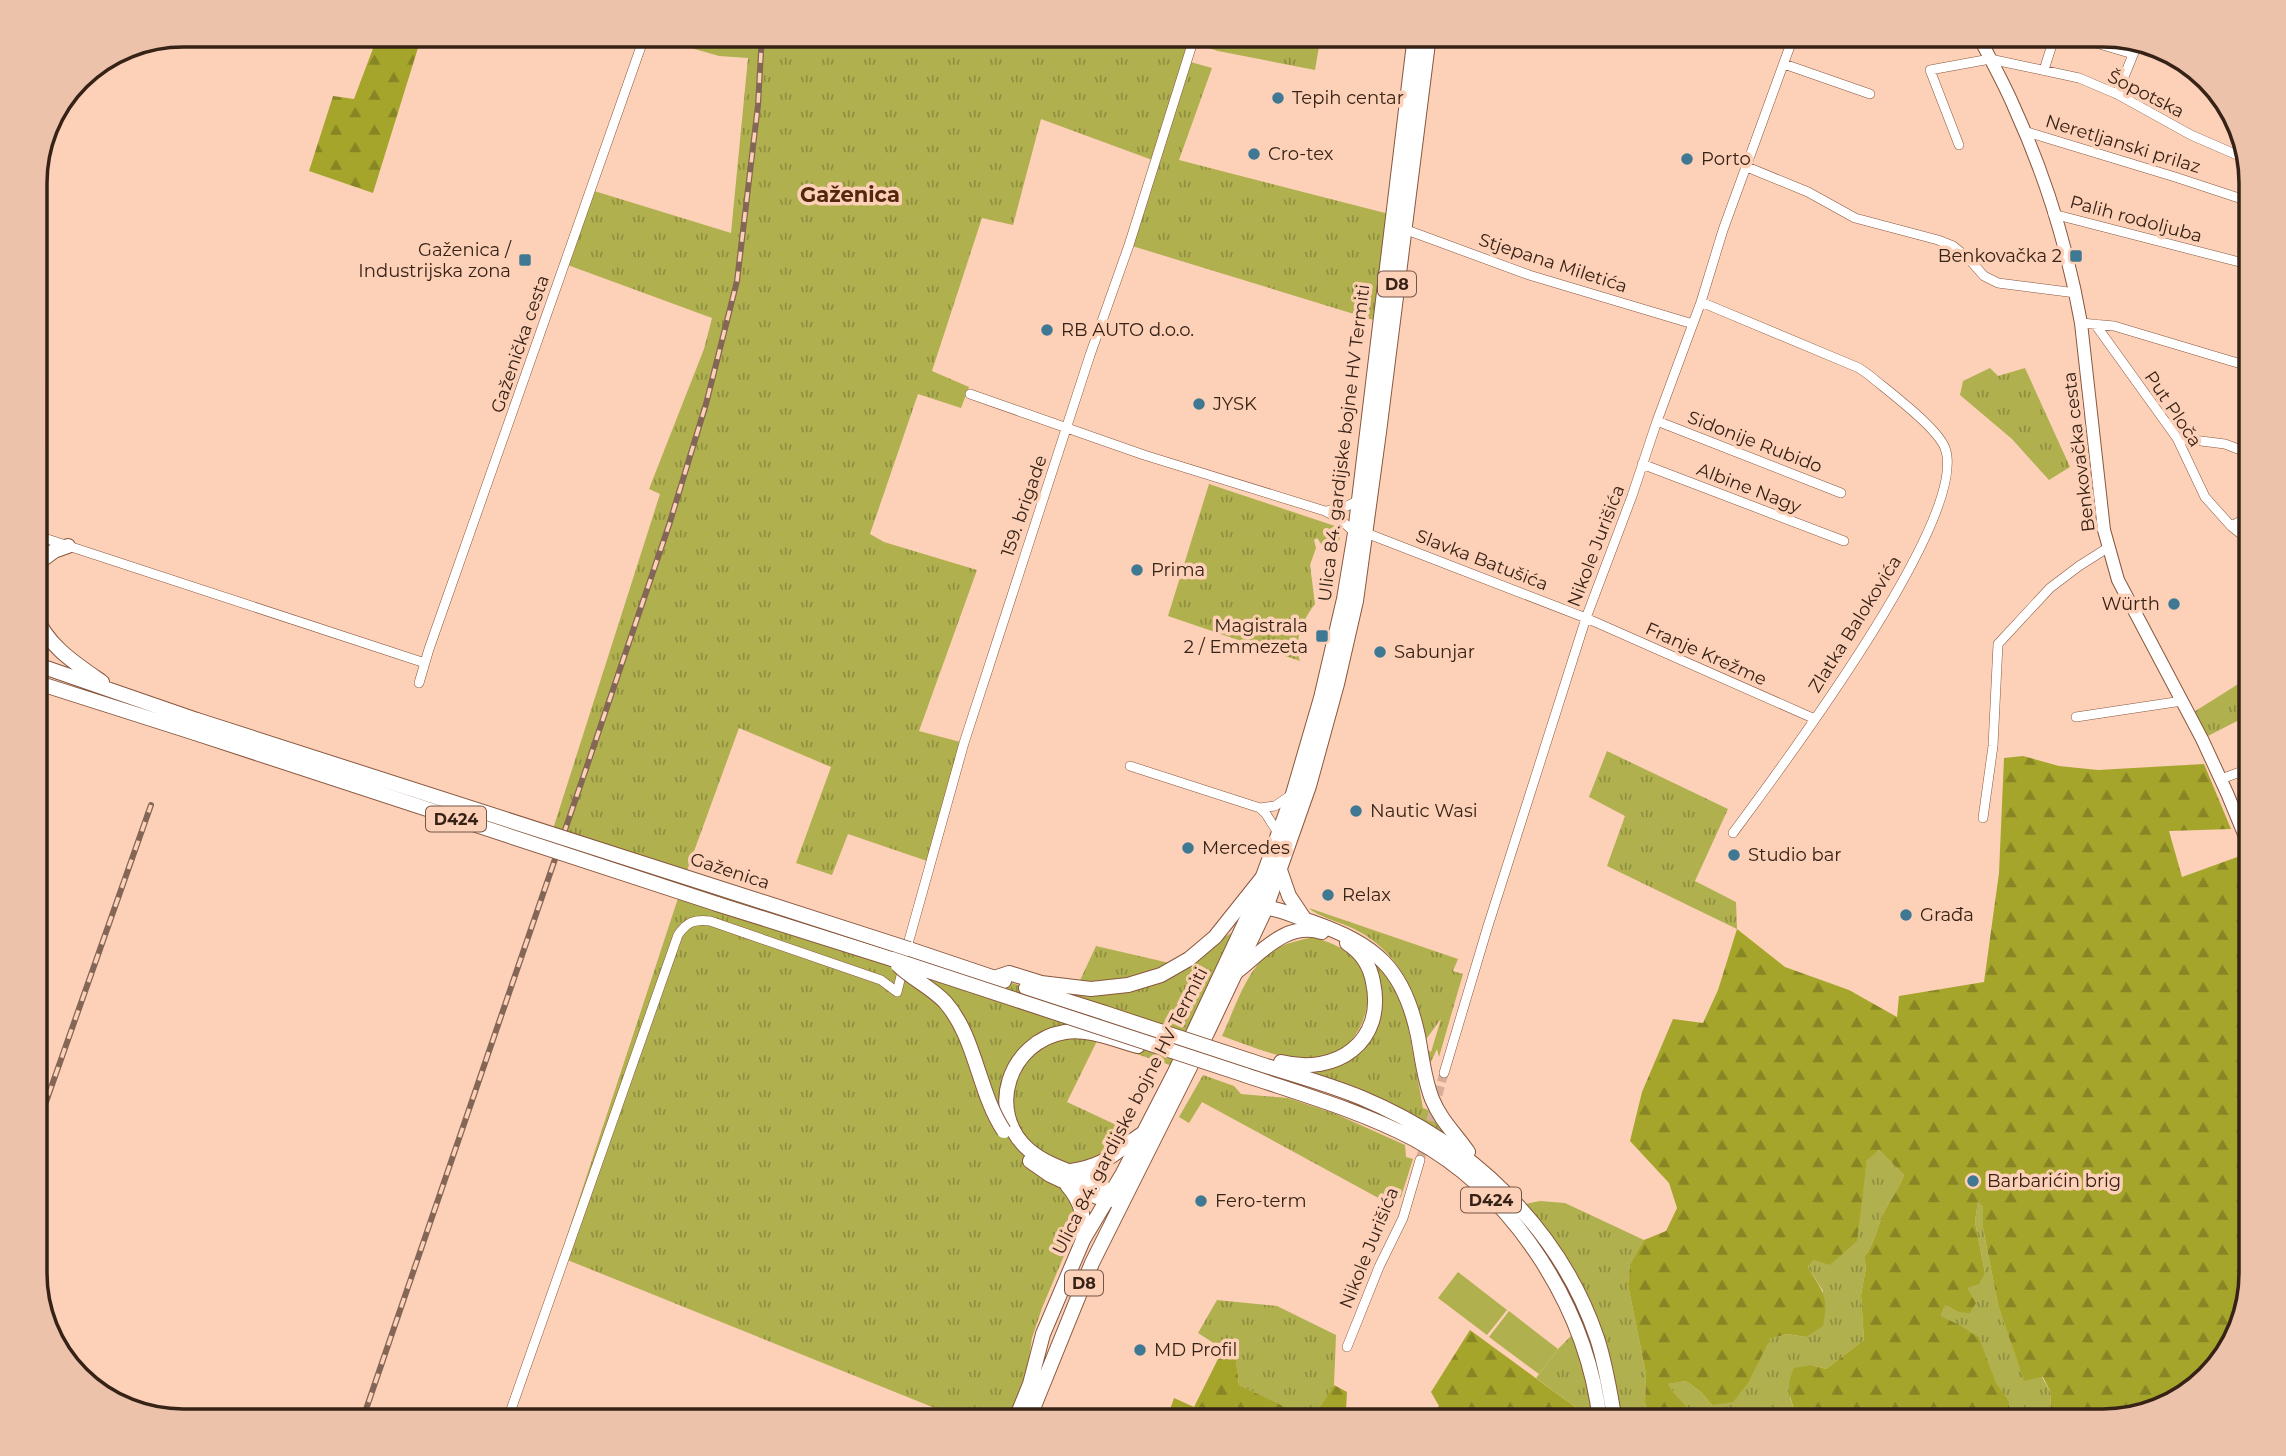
<svg xmlns="http://www.w3.org/2000/svg" width="2286" height="1456" font-family="Montserrat,sans-serif">
<style>
.grass{fill:url(#grass-tufts)}
.forest{fill:url(#forest-firs)}
.pitch{fill:#b0b04f}
.lines{fill:none;stroke-linecap:round;stroke-linejoin:round}
.minor-tunnel{stroke:#d5ad98;stroke-width:9;stroke-dasharray:9 4.5;stroke-linecap:butt}
.minor-casing{stroke:#88573d;stroke-width:10}
.secondary-casing{stroke:#88573d;stroke-width:14}
.primary-casing{stroke:#88573d;stroke-width:16}
.trunk-casing{stroke:#88573d;stroke-width:16}
.minor{stroke:#fff;stroke-width:9}
.secondary{stroke:#fff;stroke-width:12}
.primary{stroke:#fff;stroke-width:14}
.trunk{stroke:#fff;stroke-width:14}
.rail-casing{stroke:#846656;stroke-width:6}
.rail{stroke:#fdd0b8;stroke-width:3.5;stroke-dasharray:10;stroke-linecap:butt}
.trunk-bridge-casing{stroke:#88573d;stroke-width:16;stroke-linecap:butt}
.trunk-bridge{stroke:#fff;stroke-width:14}
.poi-dot{fill:#3f7892;stroke:#fdd0b8;stroke-width:2.5}
.labels{text-anchor:middle;stroke-width:7;stroke-linejoin:round;paint-order:stroke}
.shield{fill:#fdd0b8;stroke:#725647;stroke-width:2}
.shield-label{font-size:16px;font-weight:bold;fill:#362216}
.street-label{font-size:18px;fill:#362216;stroke:#fdd0b8}
.poi-label{font-size:18px;fill:#362216;stroke:#fdd0b8;text-anchor:start}
.quarter-label{font-size:21px;font-weight:bold;fill:#53270c;stroke:#fdd0b8}
.rim{fill:none;stroke:#362216;stroke-width:3.5}
</style>
<defs>
<pattern id="grass-tufts" width="24" height="20" patternUnits="userSpaceOnUse" patternTransform="scale(1.75)"><rect width="24" height="20" fill="#b0b04f"/><path d="M3 7l-1-3M5 7V3M7 7l1-3M15 17l-1-3M17 17v-4M19 17l1-3" fill="none" stroke="#908f41"/></pattern>
<pattern id="forest-firs" width="22" height="20" patternUnits="userSpaceOnUse" patternTransform="scale(1.75)"><rect width="22" height="20" fill="#a6a52b"/><path d="M5 1l3.5 6h-7zM16 11l3.5 6h-7z" fill="#888624"/></pattern>
</defs>
<rect width="100%" height="100%" fill="#fdd0b8"/>
<path class="grass" d="M646,35h675l-6,35 -97,-19 -25,-8 -6,18 25,7 -33,92 214,55 -13,107 -251,-77 26,-84 -114,-42 -28,106 -31,-7 -50,153 37,16 -8,21 -43,-14 -48,140 14,8 93,28 -58,161 45,12 -34,119 -82,-28 -16,41 -36,-12 35,-96 -92,-39 -54,148 385,126 26,-56 82,19 22,-15 43,-23 -61,142 -85,-28 -30,61 58,27 -50,82 1,16 -34,81 -10,30 -5,33 -19,50h-41l-407,-164 125,-380 -132,-48 107,-335 -11,-5 55,-140 8,-31 -147,-54 26,-74 140,43 17,-175 -29,-2z
M1990,368l8,8 27,-8 45,99 -21,13 -37,-41 -52,-44 3,-14z
M1209,484l129,43 3,8 -3,9 -16,1 -5,-7 -3,2 2,8 -6,17 5,39c-12,15 -22,38 -15,57l-132,-45z
M2251,676v52l-6,-11 -43,22 -13,-24z
M1607,751l121,58 -33,72 41,21 1,27 -130,-63 18,-50 -36,-19z
M1309,908l149,51 -5,12 10,3 -24,83 -2,-8 -8,17 -3,-17 5,3 10,-33 -17,23c-5,-49 -27,-93 -72,-114 -13,-6 -35,-12 -43,-20z
M1314,937c14,5 27,9 38,19 32,32 12,95 -32,102 -33,5 -67,-11 -98,-22 13,-27 24,-67 50,-85 13,-8 28,-11 42,-14z
M1365,953l27,29 8,16 7,23 16,87 5,2 19,26c-42,-28 -85,-46 -133,-63l27,-9 39,-50 2,-18 -3,-14z
M1203,1075l31,11 7,8 47,4 48,16 69,31 1,12 7,2 -12,38 -12,7 -5,-3 -182,-99 -13,21 -10,-6z
M1879,1150l25,25c-5,13 -12,23 -19,35 -8,16 -10,34 -21,47l2,10 -5,28 3,45 -38,29 -14,-4 -22,33 6,17 -7,4 -39,-8 -34,10h-23c-5,-17 -16,-23 -26,-37l19,-3 15,11 11,13 49,-51 9,-15 17,-5 19,3 17,-46 -15,-24 52,-60 7,-48z
M1978,1200l5,7v21l15,77 26,75 18,-3 9,16 -1,28h-39l-2,-20 -68,-85 4,-11 13,7 9,-25 18,-14 -10,-51z
M1540,1201l25,2 79,37 -14,24 -2,21 18,89 -1,29 6,18h-69v-9l-46,-34 22,-29 25,-25 -43,-80 -30,-37z
M1217,1300l60,6 59,29 -2,50 -22,36 -73,-36 -4,-32 -12,-4 -25,-16z"/>
<path class="forest" d="M378,35h44l-49,158 -64,-22 24,-75 21,3z
M2023,756l36,10 39,4 106,-6 27,65 -62,2 13,46 69,-25v421l-25,82 -50,46 -73,20h-53l1,-28 -8,-16 -19,4 -26,-76 -15,-77v-21l-5,-6 -3,21 10,51 -6,11 -12,4 9,15 -6,10 -12,-1 -13,-7 -4,11 20,10 18,12 17,45 13,18 2,20h-181l-4,-9h-10l-8,9h-92l34,-10 39,8 7,-4c-6,-19 -11,-27 -2,-47l18,-3 14,4 38,-29 -3,-45 5,-28 -2,-10c11,-13 13,-31 21,-47 7,-12 14,-22 19,-35l-25,-25 -12,10 -10,81 -27,24 -16,-5 -6,7c15,26 21,28 15,59l-17,11 -19,-3 -17,5 -22,44 -15,19 -21,3 -11,-13 -15,-11 -18,3c9,16 20,18 25,37h-42l-6,-18 1,-29 -18,-89 2,-21 14,-24 22,-9 11,-23 -8,-25 -39,-42 12,-49 31,-73 30,4 15,-33 19,-61 48,38 64,23 48,27 2,-21 85,-14 15,-109 5,-115z
M1470,1330l112,82v9h-416l8,-23 20,9 29,-58 12,3 4,33 73,35 22,-35 13,7 -1,18 25,6 30,-4 28,4 10,-10 -8,-14z"/>
<path class="pitch" d="M1458,1272l49,38 -20,25 -49,-37z
M1509,1311l49,38 -19,25 -50,-37z"/>
<g class="lines">
<path class="minor-tunnel" d="M1420,1160l24,-87"/>
<g class="minor-casing">
<path id="minor" d="M2069,35l64,19
M1904,40l12,-5
M1784,64l86,30
M2044,70l11,-35
M2117,94l20,-49
M2024,131l151,46 76,25
M1959,145l-29,-75 60,-11 89,19 38,16 74,41 53,23
M1747,167l61,25 47,26 83,22 15,6 16,13 15,17 14,7 78,10
M2053,214l198,51
M1404,229l125,46 164,49
M1701,302l158,66 10,7c19,16 68,52 76,73 26,68 -167,324 -212,385
M2081,323l33,3 137,41
M2095,324l82,114 28,59 26,29 20,16
M970,394l174,61 181,56 15,8 15,14
M1657,421l184,72
M2177,438l48,6 26,10
M1642,464l202,77
M1326,511l15,-2 16,-8
M2231,526l20,-10
M1366,533l220,85 229,101
M38,536l387,127
M419,683l10,-34 216,-614
M2076,717l106,-16
M1130,766l130,42 15,-2 16,-11
M2221,779l30,-11
M1260,808l6,6 12,19
M1983,818l10,-72 5,-102 52,-56 29,-22 30,-19
M906,951l58,-208 126,-388 39,-110 66,-210
M1444,1073l43,-144 99,-311 46,-122 25,-75 44,-119 22,-72 71,-195
M1347,1347l32,-80 24,-49 17,-58
M507,1421l171,-486c9,-13 16,-16 32,-14l171,59 16,12 6,-24"/>
</g>
<g class="secondary-casing">
<path id="secondary" d="M1978,35c12,24 26,48 36,72 31,68 54,142 67,216l23,207 14,50 84,159 25,54 24,58"/>
</g>
<g class="primary-casing">
<path id="primary" d="M1015,1421l15,-37 13,-50 40,-94 40,-67 52,-101 75,-160 43,-118 28,-96 23,-99 11,-66 60,-498
M1028,1421l64,-158 115,-230 59,-125 43,-122 28,-102 19,-83 23,-169 50,-397"/>
</g>
<g class="trunk-casing">
<path id="trunk" d="M35,553l6,-16
M35,565l19,-14 14,-5
M35,614c11,31 41,50 67,68
M35,664l162,56
M35,682l160,51
M1280,870l9,26 16,24
M717,904l175,55
M1250,912c5,-1 11,-4 16,-4 14,0 32,10 46,14 63,22 92,46 106,114 4,21 6,43 14,63 9,22 23,34 36,53
M909,949l95,32
M1236,972c25,-19 50,-51 86,-40
M994,978l15,-5 32,10 50,6 37,-4 33,-10 28,-16 26,-22 47,-59
M1026,988l79,25
M1251,1061c36,12 75,22 111,37 107,45 197,128 235,240 9,27 13,55 18,83
M1281,1062c55,14 105,-20 92,-80 -3,-17 -12,-30 -26,-39
M1245,1075c56,19 116,36 169,64 101,55 173,169 186,282
M1030,1161l20,14 47,22h11
M1071,1171c37,-6 42,-18 71,-37
M1067,1185c15,17 18,33 16,55
M1121,1204l-13,-7 -5,-10 -7,-5c-23,-10 -48,-16 -67,-32 -44,-38 -20,-109 36,-118 24,-4 50,8 73,14"/>
</g>
<use href="#minor" class="minor"/>
<use href="#secondary" class="secondary"/>
<use href="#primary" class="primary"/>
<use href="#trunk" class="trunk"/>
<g class="rail-casing">
<path id="rail" d="M35,1133l116,-328
M362,1421l225,-655 82,-241 37,-121 31,-123 21,-176 4,-70"/>
</g>
<use href="#rail" class="rail"/>
<g class="trunk-bridge-casing">
<path id="trunk-bridge" d="M197,720l712,229
M195,733l522,171
M892,959l353,116
M898,965c14,14 33,22 47,37 31,35 33,90 59,129
M1105,1013l146,48"/>
</g>
<use href="#trunk-bridge" class="trunk-bridge"/>
</g>
<g class="poi-dot">
<circle cx="1278" cy="98" r="7"/>
<circle cx="1254" cy="154" r="7"/>
<circle cx="1687" cy="159" r="7"/>
<rect x="2069" y="249" width="14" height="14" rx="3.5"/>
<rect x="518" y="253" width="14" height="14" rx="3.5"/>
<circle cx="1047" cy="330" r="7"/>
<circle cx="1199" cy="404" r="7"/>
<circle cx="1137" cy="570" r="7"/>
<circle cx="2174" cy="604" r="7"/>
<rect x="1315" y="629" width="14" height="14" rx="3.5"/>
<circle cx="1380" cy="652" r="7"/>
<circle cx="1356" cy="811" r="7"/>
<circle cx="1188" cy="848" r="7"/>
<circle cx="1734" cy="855" r="7"/>
<circle cx="1328" cy="895" r="7"/>
<circle cx="1906" cy="915" r="7"/>
<circle cx="1973" cy="1181" r="7"/>
<circle cx="1201" cy="1201" r="7"/>
<circle cx="1140" cy="1350" r="7"/>
</g>
<g class="labels">
<g class="shield">
<rect x="1378" y="271.5" width="38" height="25" rx="5"/>
<rect x="426" y="806.5" width="60" height="25" rx="5"/>
<rect x="1461" y="1187.5" width="60" height="25" rx="5"/>
<rect x="1065" y="1270.5" width="38" height="25" rx="5"/>
</g>
<g class="shield-label">
<text x="1397" y="290">D8</text>
<text x="456" y="825">D424</text>
<text x="1491" y="1206">D424</text>
<text x="1084" y="1289">D8</text>
</g>
<g class="street-label">
<text transform="translate(2146 94) rotate(27)" y="6">Šopotska</text>
<text transform="translate(2123 144) rotate(17)" y="6">Neretljanski prilaz</text>
<text transform="translate(2136 219) rotate(15)" y="6">Palih rodoljuba</text>
<text transform="translate(1553 263) rotate(18)" y="6">Stjepana Miletića</text>
<text transform="translate(520 344) rotate(-71)" y="6">Gaženička cesta</text>
<text transform="translate(2173 409) rotate(56)" y="6">Put Ploča</text>
<text transform="translate(1755 442) rotate(21)" y="6">Sidonije Rubido</text>
<text transform="translate(1344 443) rotate(-83)" y="6">Ulica 84. gardijske bojne HV Termiti</text>
<text transform="translate(2079 452) rotate(-97)" y="6">Benkovačka cesta</text>
<text transform="translate(1749 488) rotate(21)" y="6">Albine Nagy</text>
<text transform="translate(1024 506) rotate(-71)" y="6">159. brigade</text>
<text transform="translate(1596 546) rotate(-69)" y="6">Nikole Jurišića</text>
<text transform="translate(1482 560) rotate(21)" y="6">Slavka Batušića</text>
<text transform="translate(1855 624) rotate(-58)" y="6">Zlatka Balokovića</text>
<text transform="translate(1706 654) rotate(24)" y="6">Franje Krežme</text>
<text transform="translate(730 871) rotate(18)" y="6">Gaženica</text>
<text transform="translate(1130 1111) rotate(-63)" y="6">Ulica 84. gardijske bojne HV Termiti</text>
<text transform="translate(1369 1248) rotate(-68)" y="6">Nikole Jurišića</text>
</g>
<g class="poi-label">
<text x="1292" y="104">Tepih centar</text>
<text x="1268" y="160">Cro-tex</text>
<text x="1701" y="165">Porto</text>
<text x="511" y="256" text-anchor="end">Gaženica /<tspan x="511" dy="21">Industrijska zona</tspan></text>
<text x="2062" y="262" text-anchor="end">Benkovačka 2</text>
<text x="1061" y="336">RB AUTO d.o.o.</text>
<text x="1213" y="410">JYSK</text>
<text x="1151" y="576">Prima</text>
<text x="2160" y="610" text-anchor="end">Würth</text>
<text x="1308" y="632" text-anchor="end">Magistrala<tspan x="1308" dy="21">2 / Emmezeta</tspan></text>
<text x="1394" y="658">Sabunjar</text>
<text x="1370" y="817">Nautic Wasi</text>
<text x="1202" y="854">Mercedes</text>
<text x="1748" y="861">Studio bar</text>
<text x="1342" y="901">Relax</text>
<text x="1920" y="921">Građa</text>
<text x="1987" y="1187">Barbarićin brig</text>
<text x="1215" y="1207">Fero-term</text>
<text x="1154" y="1356">MD Profil</text>
</g>
<g class="quarter-label">
<text x="850" y="202">Gaženica</text>
</g>
</g>
<path d="M0 0H2286V1456H0ZM183 47H2103A136 136 0 0 1 2239 183V1273A136 136 0 0 1 2103 1409H183A136 136 0 0 1 47 1273V183A136 136 0 0 1 183 47Z" fill="#edc2ab" fill-rule="evenodd"/>
<path class="rim" d="M183 47H2103A136 136 0 0 1 2239 183V1273A136 136 0 0 1 2103 1409H183A136 136 0 0 1 47 1273V183A136 136 0 0 1 183 47Z"/>
</svg>
